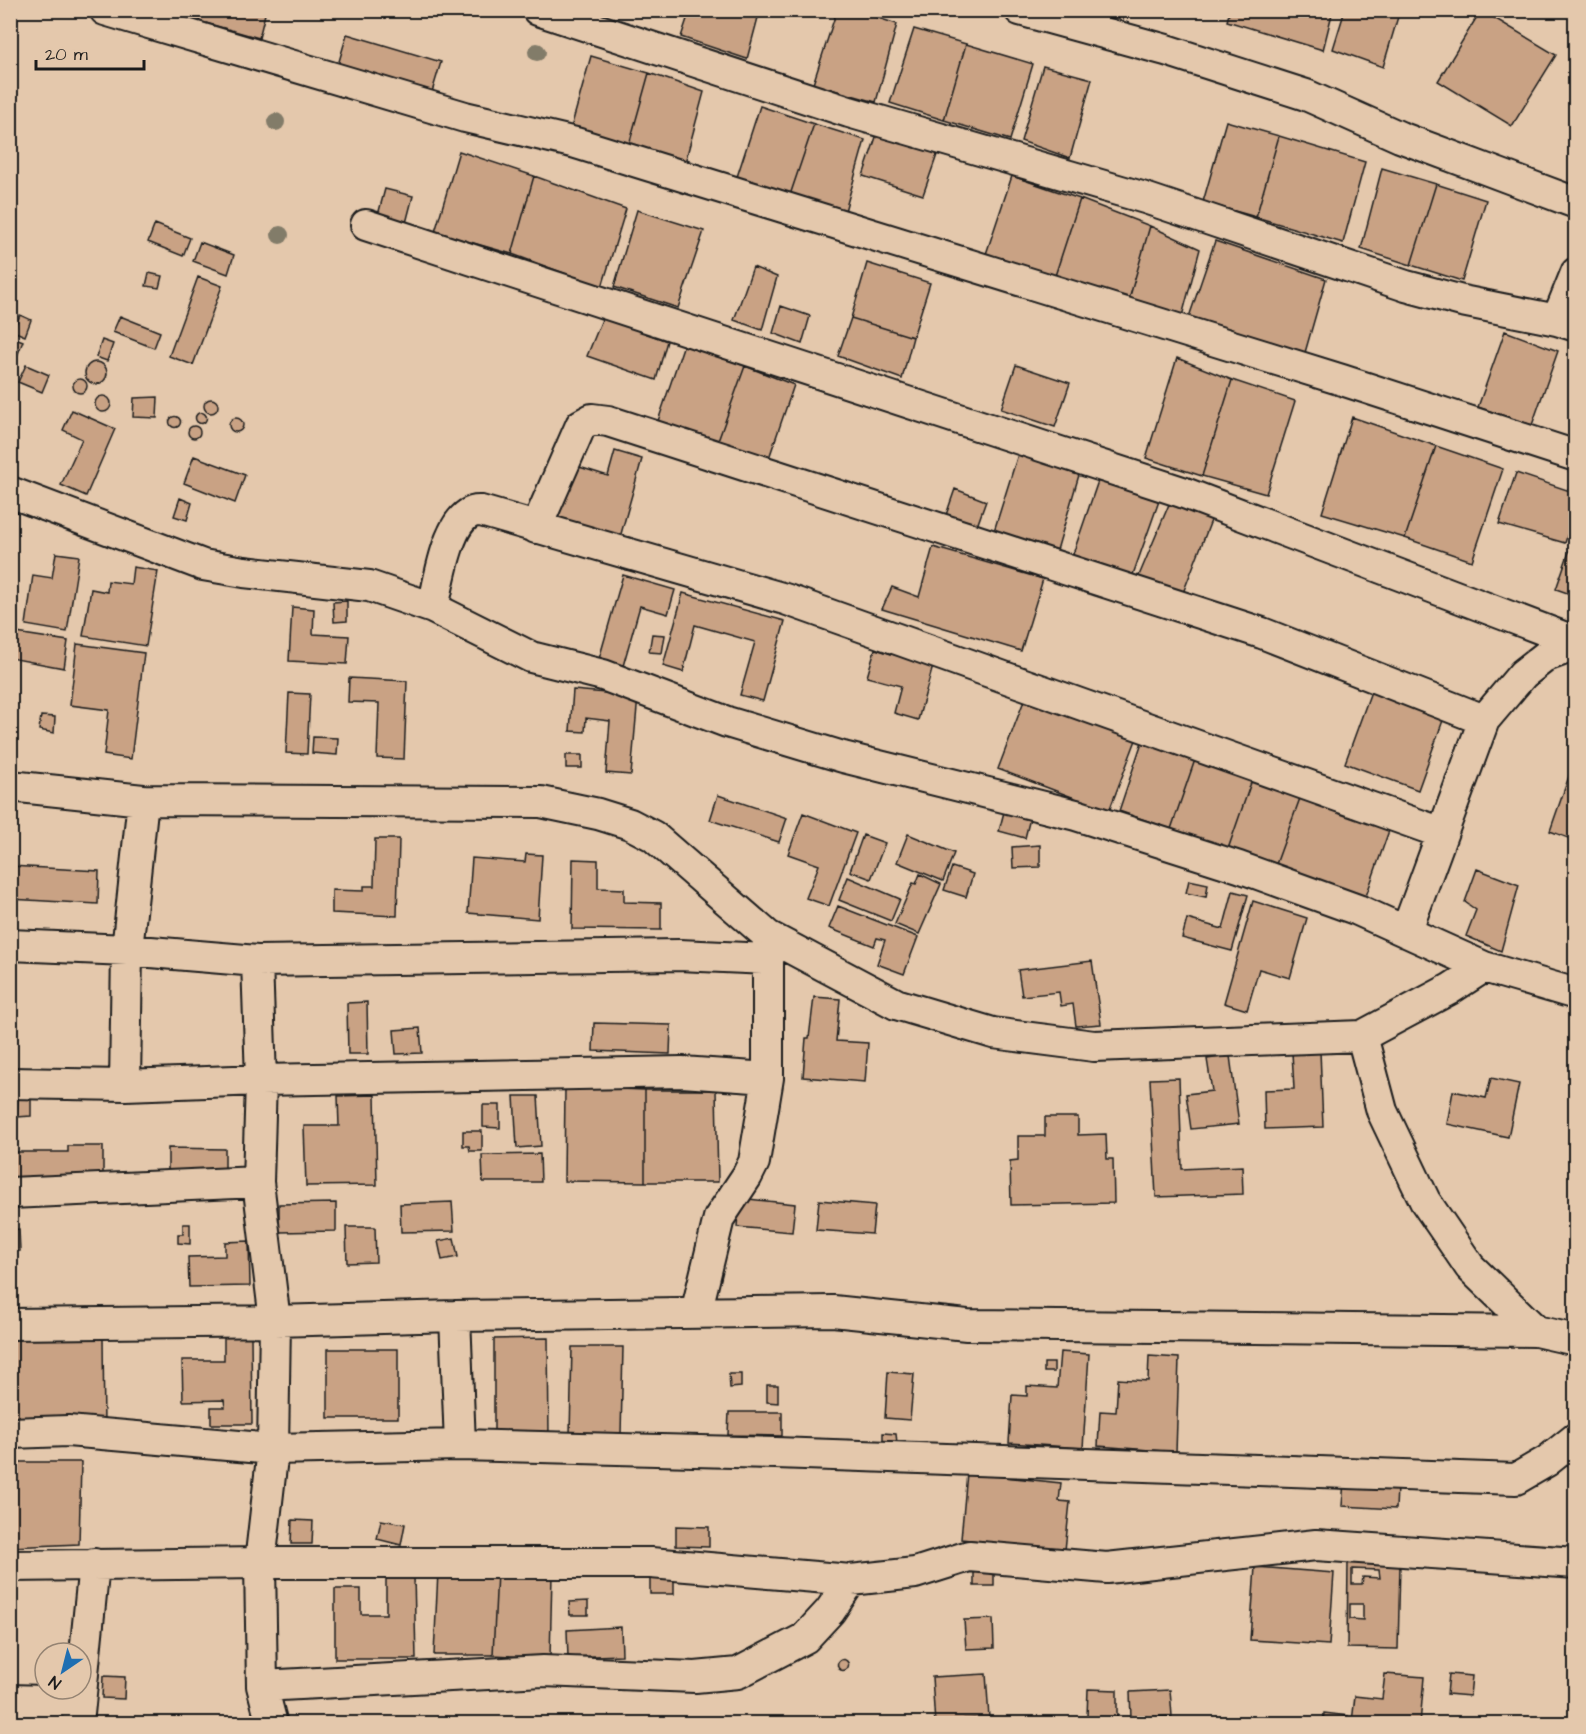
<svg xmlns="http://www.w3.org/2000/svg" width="1586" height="1734" font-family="'Architects Daughter',sans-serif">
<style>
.building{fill:#c9a284;stroke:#1c1c1c;stroke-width:1.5;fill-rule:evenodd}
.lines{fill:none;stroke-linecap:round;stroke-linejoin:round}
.minor-casing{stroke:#1c1c1c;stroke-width:34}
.minor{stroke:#e4c8ac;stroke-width:30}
.tree{fill:#827b69}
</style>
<rect width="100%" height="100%" fill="#e4c8ac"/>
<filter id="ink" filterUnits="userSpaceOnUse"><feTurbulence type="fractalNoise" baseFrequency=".0167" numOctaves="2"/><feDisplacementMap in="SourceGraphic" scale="12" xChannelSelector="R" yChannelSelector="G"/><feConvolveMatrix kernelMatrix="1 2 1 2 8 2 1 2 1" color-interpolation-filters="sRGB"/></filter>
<g filter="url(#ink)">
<path class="building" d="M166,10h37l-4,11z
M203,10h63l-7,28 -60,-17z
M690,10h70l-13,49 -66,-22z
M837,10h16l44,14 -21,78 -63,-18z
M1230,10h103l-10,40 -96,-29z
M1345,10h55l-17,57 -50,-18z
M1481,10l75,45 -44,71 -74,-45z
M914,29l52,15 -22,76 -54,-17z
M347,34l94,28 -9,30 -94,-27z
M966,44l67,20 -23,76 -66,-20z
M591,56l58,17 -22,79 -58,-17z
M1043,66l49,13 -22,79 -49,-17z
M649,73l55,19 -21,78 -56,-18z
M760,106l54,18 -26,77 -53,-18z
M1226,121l53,15 -23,81 -53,-15z
M814,124l51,16 -22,78 -55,-17z
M878,131l60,21 -15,43 -60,-19z
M1279,136l86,26 -22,81 -87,-26z
M459,151l75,25 -22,78 -77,-22z
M1382,168l54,16 -25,81 -50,-16z
M534,176l92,33 -24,78 -90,-33z
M1012,176l68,23 -27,83 -69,-22z
M1436,184l50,16 -24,81 -51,-16z
M385,189l28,7 -7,27 -28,-8z
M1080,199l70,27 -22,77 -75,-21z
M637,210l67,21 -26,77 -64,-21z
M155,224l35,14 -7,18 -35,-14z
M1150,226l50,23 -19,71 -53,-17z
M1215,241l111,38 -22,77 -116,-36z
M200,242l34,13 -6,19 -35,-13z
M867,263l63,20 -17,54 -62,-19z
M753,267l24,10 -15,53 -28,-10z
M149,273l13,3 -3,12 -13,-2z
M198,277l24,9 -29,79 -24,-9z
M781,306l29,10 -8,28 -29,-11z
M20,315l11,5 -6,16 -12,-5z
M120,316l40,16 -6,16 -41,-16z
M603,317l64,24 -11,39 -69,-24z
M851,318l62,19 -11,42 -64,-23z
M1505,331l53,20 -26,74 -54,-18z
M10,336l13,5 -13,33z
M102,340l11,4 -6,17 -11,-4z
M684,344l61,22 -27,75 -60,-20z
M1177,358l55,22 -30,96 -56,-18z
M85 373a11 11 0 1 1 22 0a11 11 0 1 1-22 0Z
M26,365l23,10 -7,17 -24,-10z
M1016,365l54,18 -15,44 -54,-18z
M745,366l49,19 -25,73 -51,-17z
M73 386a7 7 0 1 1 14 0a7 7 0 1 1-14 0Z
M1232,380l63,21 -29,93 -64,-18z
M95 404a8 8 0 1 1 16 0a8 8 0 1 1-16 0Z
M158,397l-1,21 -24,-1 1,-19z
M204 406a7 7 0 1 1 14 0a7 7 0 1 1-14 0Z
M72,410l43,19 -29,67 -25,-11 21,-46 -19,-9z
M195.5 418a5.5 5.5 0 1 1 11 0a5.5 5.5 0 1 1-11 0Z
M169.5 422a5.5 5.5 0 1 1 11 0a5.5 5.5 0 1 1-11 0Z
M1352,417l84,29 -31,92 -83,-25z
M229 425a7 7 0 1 1 14 0a7 7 0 1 1-14 0Z
M188 432a6 6 0 1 1 12 0a6 6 0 1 1-12 0Z
M1436,446l67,23 -31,92 -67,-23z
M615,451l27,8 -23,82 -62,-19 16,-57 35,11z
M1019,451l60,24 -22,75 -63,-19z
M194,456l51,19 -10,28 -51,-20z
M1516,473l60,20v15l-11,35 -66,-19z
M1098,481l61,20 -29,82 -59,-23z
M955,489l31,12 -9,25 -31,-11z
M180,498l12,5 -5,17 -13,-4z
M1170,502l42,16 -31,80 -43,-20z
M933,547l110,32 -22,72 -139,-42 10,-22 27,10z
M1570,549l6,2v45l-20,-7z
M56,553l23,3 -12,76 -41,-7 7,-50 19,3z
M133,567l25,4 -12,75 -63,-10 8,-47 16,3 1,-11 23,3z
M623,575l52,15 -7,24 -28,-8 -17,60 -24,-7z
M683,593l102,28 -22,80 -23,-6 15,-53 -60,-17 -12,47 -20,-6z
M347,601v20l-13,1 -1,-20z
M292,607l22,2 -1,25 36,2 -2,28 -58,-3z
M10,632l58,9 -4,27 -54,-10z
M652,634l13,1 -3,18 -13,-1z
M77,644l67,9 -13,106 -27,-4 5,-45 -39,-5z
M875,649l58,17 -15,54 -24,-7 7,-27 -34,-9z
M349,678l58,3 -3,78 -27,-1 2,-55 -31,-1z
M1373,686l73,26 -28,78 -73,-27z
M573,690l65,6 -7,79 -25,-2 4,-52 -24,-3 -1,14 -15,-1z
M289,693l21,1 -3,60 -21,-1z
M1025,698l111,42 -27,71 -111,-42z
M41,716l14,1 -1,16 -15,-3z
M1144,736l53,18 -26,75 -52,-18z
M313,737l25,1 -1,17 -25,-2z
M1197,754l57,20 -26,75 -57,-20z
M566,755h16v13h-16z
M1576,756v85l-26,-10z
M1254,774l49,16 -28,77 -47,-18z
M1303,790l89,32 -27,77 -90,-32z
M718,795l69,23 -8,24 -69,-22z
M1004,812l26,6 -5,20 -26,-7z
M803,813l53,20 -27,73 -23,-8 13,-33 -31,-11z
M908,834l46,19 -11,28 -46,-19z
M863,835l22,8 -14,36 -21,-8z
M375,839h24l-2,77 -65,-3v-23l32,1v-5h10z
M1040,845v22l-27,1 -1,-21z
M526,854l16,1 -4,64 -70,-6 4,-55 53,4z
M573,859l25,1v28l26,1v13l37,1v27l-89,-1z
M10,866l89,5 -1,33 -88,-5z
M952,867l21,7 -7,23 -22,-7z
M1477,869l42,16 -18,66 -35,-15 10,-26 -11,-8z
M920,874l21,10 -22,50 -24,-10 18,-41 3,1z
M848,877l52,22 -9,22 -52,-21z
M1189,880l19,4 -2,13 -20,-4z
M1233,891l15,4 -16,56 -50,-13 5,-19 36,10z
M1253,901l54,17 -17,60 -31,-9 -12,41 -23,-7z
M838,906l80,31 -14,37 -27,-10 8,-24 -8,-2 -3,8 -45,-18z
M1092,961l9,63 -25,2 -3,-22 -12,2 -2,-14 -37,4 -4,-26z
M814,997l26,2 -4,42 32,2 -3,39 -62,-5 3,-39h3z
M367,1002l1,52h-20l-1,-51z
M594,1023l77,2 -1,29 -77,-3z
M420,1028l2,25 -26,1 -2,-24z
M1320,1051l3,76 -58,2 -1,-39 30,-1 -2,-37z
M1230,1056l9,68 -48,5 -5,-35 26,-3 -5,-32z
M1179,1078l3,91 60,-3 1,28 -87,3 -6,-118z
M1491,1078l28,6 -11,53 -61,-13 6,-33 33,7z
M565,1087l80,3v92l-81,-1z
M645,1090h71l2,92h-73z
M375,1095l2,90 -71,1 -2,-60h35l-1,-30z
M514,1096h24l3,50 -24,2z
M18,1097h13v19l-14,1z
M483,1105h17v23l-17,-1z
M1045,1117h33v18l28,-1 1,25h6l1,44 -103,2 -1,-44 8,-1v-24h27z
M463,1131h19v20h-12l-1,-5h-6z
M68,1146h35v31h-93v-25h58z
M168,1148l57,1v29l-57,-1z
M540,1154l1,28h-58l-1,-27z
M739,1198l56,6 -3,28 -55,-5z
M819,1200l56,5 -3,29 -56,-4z
M452,1202l2,29 -53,1 -1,-28z
M336,1203v28l-57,1v-28z
M183,1224h7v20l-12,-1v-9h5z
M346,1227h29l1,35 -29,1z
M19,1229l1,22 -10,1v-22z
M454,1238l4,19 -16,3 -4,-19z
M249,1241l1,45 -61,1 -1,-30 37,-1v-14z
M10,1337l93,2 1,88 -94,-2z
M224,1337h27l1,87h-41v-17h14l-1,-7 -41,1 -1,-41h42z
M548,1338l1,99h-55v-98z
M572,1347h51l-2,87h-51z
M328,1349h70v69h-70z
M1060,1352l29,2 -6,94 -74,-5 3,-48 15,1v-10l30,2z
M1149,1356l30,2 -3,94 -78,-6 2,-35 16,1 2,-33 30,2z
M1044,1363h10v9h-10z
M888,1372l26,2 -4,46 -25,-2z
M729,1374h12v13l-11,1z
M767,1385h11v18l-11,-1z
M729,1412h53v24l-54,-1z
M883,1433l13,1 1,9h-14z
M10,1462h71l-2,82 -69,3z
M967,1473l94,10 -2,18 11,1 -5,48 -104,-11z
M1344,1482l53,4 -1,23 -54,-3z
M292,1520l21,1 -1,23h-21z
M381,1520l24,4 -4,21 -24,-6z
M676,1526l33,1v20l-33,-1z
M1348,1562l52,2 -2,85 -51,-1zM1352,1569l27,1 1,8 -17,-1 -1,7h-10zM1350,1604h13v16l-13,-1z
M974,1564l20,1v21h-20z
M1255,1567l79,6 -5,72 -79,-5z
M438,1572h59l-4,83h-59z
M497,1572l55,2 -2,84 -57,-3z
M650,1575h24v19h-24z
M386,1577h28l2,82h-81v-70h26v25h25z
M588,1601v14h-18l-1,-13z
M993,1619l1,29 -28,1 -2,-29z
M621,1627l1,28 -54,2 -1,-27z
M837.5 1665a5.5 5.5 0 1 1 11 0a5.5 5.5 0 1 1-11 0Z
M986,1674l3,44 -25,1v5h-29l-3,-47z
M1385,1674l39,3 -4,47 -68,-2 3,-26 27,3z
M1449,1674l23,2 -2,20 -23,-2z
M103,1676l22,1 -1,22 -22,-1z
M1088,1689l29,1v28l-30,-1z
M1170,1690l2,26 -41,2 -1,-26z
M1324,1713l24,3 -1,8h-24z"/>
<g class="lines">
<g class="minor-casing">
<path id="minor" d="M105,10l360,107 111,26 766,237 234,76
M538,10l311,102 296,86 261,88 56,15 95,19 19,6
M1020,10l146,40 140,45 94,42 176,66
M366,225l816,267 394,150
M1557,320l19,-47
M10,492l193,73 41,7 125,14 64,22 98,49 72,18 124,47 116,35 233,58 163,52 119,43 126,57 92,27
M536,528l45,-103 11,-6 16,2 654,212 222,87
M433,608c6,-24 15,-100 48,-97l304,88 657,234
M10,786l133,14 398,2 57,12 32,10 23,12 115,100 128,68 97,29 101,13 268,-10 20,75 43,90 45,66 66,64 40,9
M1406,932l78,-212 39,-46 23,-18 30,-11
M10,945l117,5 130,11 422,-6 89,4
M257,961l4,119 -3,102 17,139 -2,128 187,-4 316,8 740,26 31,-18 29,-23
M1362,1036l88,-47 34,-22
M10,1083l115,2 136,-5 421,-8 86,6v-142
M125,1085l2,-135 16,-150
M10,1193l248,-11
M696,1313l23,-95 28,-42 7,-14 14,-84
M455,1316l5,129
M10,1324l265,-3 180,-5 378,-5 134,14 569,6
M10,1433l58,-2 205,18 -13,114 2,123 10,38
M10,1566l250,-3h391l200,17 64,-7 54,-17 138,12 209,-23 260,18
M262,1686l281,-15 152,6 43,-4 67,-35 25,-27 21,-31
M10,1700l70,2
M78,1724l16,-160"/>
</g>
<use href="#minor" class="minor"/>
</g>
<g class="tree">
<circle cx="537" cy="52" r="9"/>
<circle cx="276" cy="122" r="9"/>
<circle cx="280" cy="235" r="9"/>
</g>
</g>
<rect width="1586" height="1734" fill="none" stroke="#e4c8ac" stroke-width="36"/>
<rect x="18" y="18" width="1550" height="1698" fill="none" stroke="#1c1c1c" stroke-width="2" filter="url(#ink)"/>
<g transform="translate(63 1671) rotate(215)"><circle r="28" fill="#e4c8ac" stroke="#948372" stroke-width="1.5"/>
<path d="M0-4.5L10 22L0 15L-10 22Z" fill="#1f6fb2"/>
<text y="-9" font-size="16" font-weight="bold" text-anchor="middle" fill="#1c1c1c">N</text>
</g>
<path d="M36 60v9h108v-9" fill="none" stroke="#1c1c1c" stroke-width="3"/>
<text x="45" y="60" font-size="18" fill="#1c1c1c" stroke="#e4c8ac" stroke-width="4.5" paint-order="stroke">20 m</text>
</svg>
